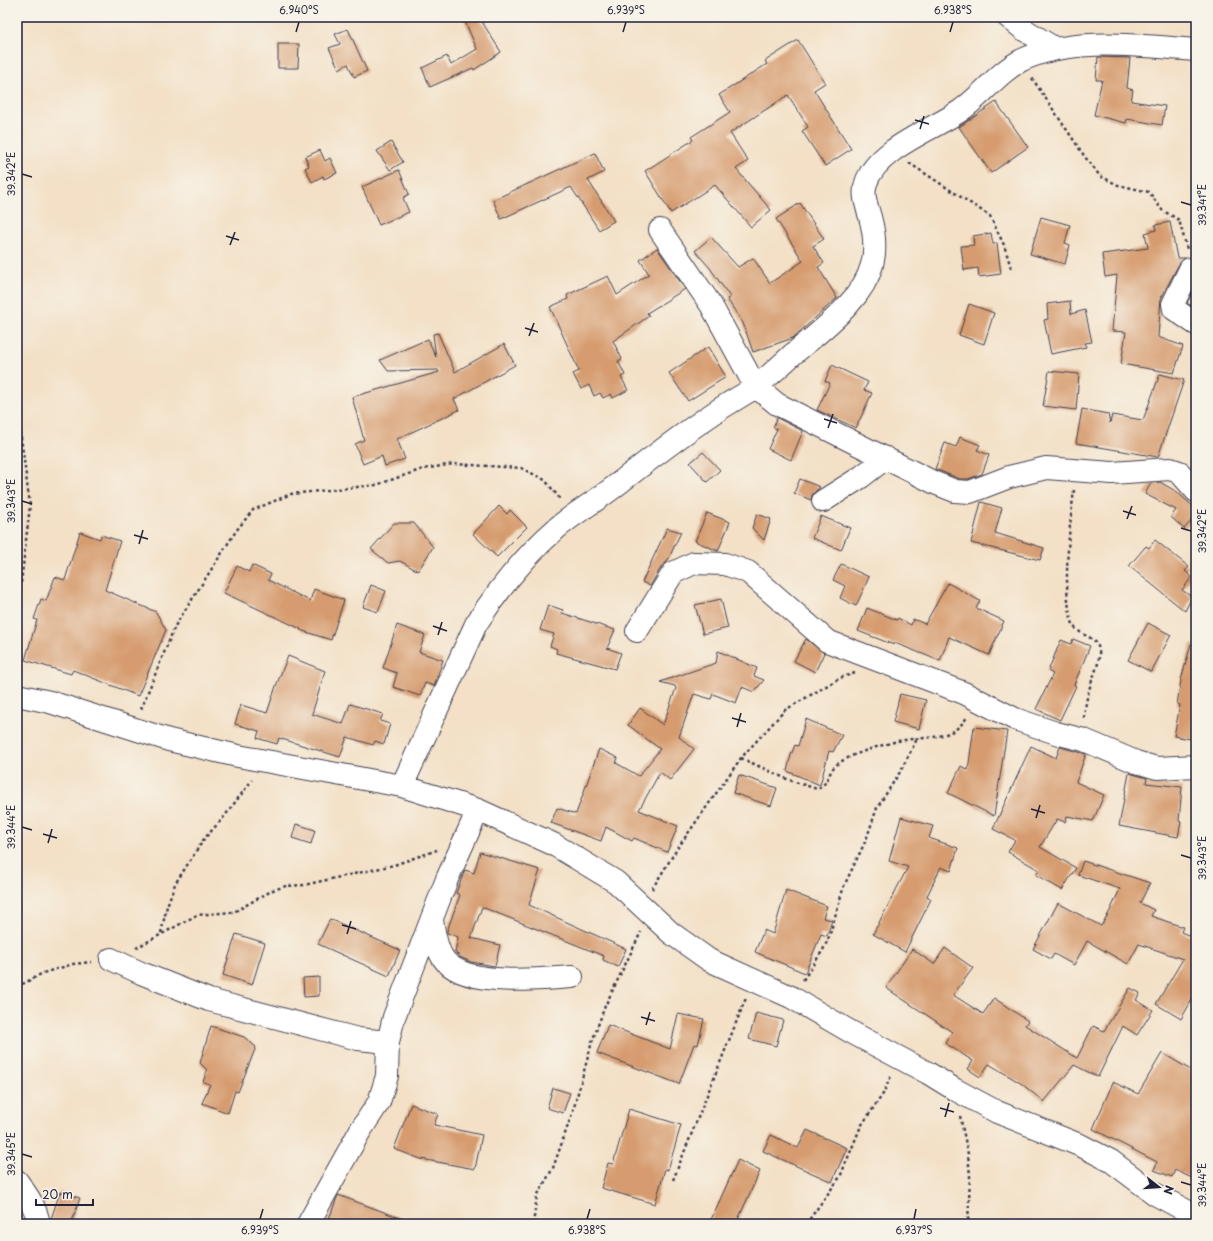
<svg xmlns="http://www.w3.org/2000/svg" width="1213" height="1241" font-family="'Playpen Sans',sans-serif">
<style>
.building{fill:#d69b6e}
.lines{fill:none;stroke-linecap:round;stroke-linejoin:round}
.minor-casing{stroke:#413e50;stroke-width:24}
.path{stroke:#413e50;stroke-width:2.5;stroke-dasharray:3 3;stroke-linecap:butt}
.minor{stroke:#fff;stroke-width:22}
.ticks{fill:none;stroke:#22223b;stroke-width:1.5}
.neatline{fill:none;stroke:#22223b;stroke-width:1.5}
.ticks-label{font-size:10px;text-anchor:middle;fill:#22223b}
</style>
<rect width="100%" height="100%" fill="#f7f3e8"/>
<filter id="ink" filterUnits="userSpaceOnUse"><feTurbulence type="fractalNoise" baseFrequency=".025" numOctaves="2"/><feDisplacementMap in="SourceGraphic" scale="8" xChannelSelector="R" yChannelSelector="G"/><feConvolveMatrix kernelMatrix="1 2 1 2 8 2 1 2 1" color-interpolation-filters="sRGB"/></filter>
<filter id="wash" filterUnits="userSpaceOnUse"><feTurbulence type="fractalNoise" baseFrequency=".012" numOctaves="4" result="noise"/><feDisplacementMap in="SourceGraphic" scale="16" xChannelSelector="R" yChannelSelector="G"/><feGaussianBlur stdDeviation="0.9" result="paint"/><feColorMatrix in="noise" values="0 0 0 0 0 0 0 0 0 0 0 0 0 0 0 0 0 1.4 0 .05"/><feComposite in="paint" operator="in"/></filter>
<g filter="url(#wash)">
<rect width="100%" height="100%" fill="#f3e0c6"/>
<g id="blocks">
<path class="building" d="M463,17h16l22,35 -27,18 -1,-2 -43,19 -8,-19 25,-12 4,9 26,-16z
M348,29l19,42 -13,6 -6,-13 -9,5 -10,-21 11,-4 -5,-10z
M798,40l27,43 -11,7 37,59 -26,17 -23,-35 6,-4 -20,-32 -58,38 18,28 -12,8 35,41 -20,17 -36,-42 -44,28 -26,-42 48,-31 -2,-3 39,-25 -11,-17 48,-31 -2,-3z
M278,44h21l-1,24h-20z
M1098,57l32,1 -3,30 6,2 -2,11 34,5 -3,19 -35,-6 -1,4 -32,-8 8,-35h-6z
M996,102l32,45 -37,26 -32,-46z
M391,142l12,20 -13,8 -13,-19z
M320,150l5,11 5,-3 7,15 -13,6 -1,-3 -11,6 -7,-14 4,-2 -4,-9z
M595,153l9,19 -16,8 26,41 -15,9 -28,-43 -70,32 -8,-19z
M399,170l10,24 -6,4 6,14 -30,13 -17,-38z
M800,203l24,36 -11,7 11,17 -6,4 19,31 -44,40 -40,14 -10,-29 -16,-24 3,-2 -20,-29 -15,-17 16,-14 27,30 15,-9 17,25 33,-22 -27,-42z
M1041,217l29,8 -5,18 5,2 -5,19 -35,-10z
M1170,222l7,36h9l-7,6 -18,34 -3,39 25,9 -9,27 -53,-9 5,-32 -14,-1 5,-56 -12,2 -3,-23 46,-6 -3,-15 11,-3 -1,-5z
M991,233l2,11 4,-1 4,31 -22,3 -1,-9 -14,2 -3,-24 13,-1 -1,-9z
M657,248l28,41 -38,24 2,3 -36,25 9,18 -4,2 7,14 -4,2 7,13 -15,8 -2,-4 -8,4 -3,-5 -6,3 -5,-11 -8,4 -8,-15 6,-3 -29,-64 18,-8 -1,-4 41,-19 9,19 32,-21 -9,-14z
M1196,285v24l-9,-6z
M1070,301l1,13 14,-4 7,32 -7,1 1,4 -35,7 -7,-34 4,-1 -1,-15z
M969,304l25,9 -10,31 -25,-9z
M438,333l17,39 49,-28 11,21 -61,34 5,11 -62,29 8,20 -20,7 -3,-10 -19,8 -8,-20 9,-4 -12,-43 87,-25 -1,-2 -50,1 -8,-11 48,-21 8,18 -3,-23z
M708,347l18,30 -38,24 -19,-28z
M832,365l36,17 -4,8 8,3 -16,35 -39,-18 13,-27 -5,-2z
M1049,371l30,3 -3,36 -33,-4z
M1160,374l24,6 -26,77 -82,-14 6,-34 26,5 2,9 2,-8 31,5z
M777,418l26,13 -12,29 -23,-11 9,-20 -4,-2z
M960,437l20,8 -3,5 12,5 -7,19 -14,5h-8l-25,-10 10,-26 11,4z
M703,452l17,18 -13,12 -17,-19z
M800,479l20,8 -8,8 -1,5 -17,-7z
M1160,482l17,10 19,17v12l-3,-2 -9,10 -13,-12 5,-7 -31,-16 6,-11z
M981,502l21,6 -7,25 49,15 -4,12 -69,-17z
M499,506l8,8 3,-4 17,17 -30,30 -24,-23z
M707,513l23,9 -12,29 -23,-10z
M757,514l14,5 -7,21 -12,-12z
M821,516l29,12 -9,22 -29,-12z
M394,523h20l19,24 -15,24 -18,-10 -12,2 -17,-14z
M667,528l14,4 -14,30 -5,4 -12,20 -8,-4z
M80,532l20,7 1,-4 19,6 -15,49 51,22 10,18 -28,66 -65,-26 -2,4 -46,-14 12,-40 -3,-1 7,-20 5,2 9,-24 10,3z
M1155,540l34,27 -4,4 7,6 -10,13 10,7 -7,14 -56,-45 17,-20 3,2z
M841,564l28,13 -13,29 -16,-8 5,-12 -12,-6z
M252,565l19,9 -3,6 42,21 4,-12 30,11 -13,40 -31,-10 1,-1 -77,-36 13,-27 12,6z
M948,583l32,18 -4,7 28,13 -15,34 -40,-18 -9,24 -45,-18 -1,2 -36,-14 9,-23 30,12 1,-2 13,7 2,-6 12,5z
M371,585l15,6 -8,21 -15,-5z
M721,599l7,29 -25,6 -8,-29z
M548,605l15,5 -1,3 53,17 -8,18 14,5 -6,16 -59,-16 1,-4 -7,-3 4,-12 -14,-4z
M1148,623l23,12 -20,37 -23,-12z
M397,625l28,10 -6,17 24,8 -9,26 -9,-3 -5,13 -27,-9 4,-14 -14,-5z
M806,639l18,14 -9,19 -21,-11z
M1073,639l17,7 -16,39 2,1 -16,34 -24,-11 17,-35 -5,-3 13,-31 10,4z
M1191,644l5,1v95l-22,-4 6,-31 -3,-1 4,-24z
M718,651l39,17 -3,8 10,4 -10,12 -12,-5 -6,16 -23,-9 -2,5 -17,-5 -15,43 15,12 -24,31 -10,-8 -21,38 39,16 -11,26 -33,-14 -2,3 -26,-14 -5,14 -50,-18 6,-15 19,6 23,-65 19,9 -2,5 23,13 21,-27 -32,-24 12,-17 23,17 13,-37 -1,-2 -15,-4 56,-19z
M288,656l37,15 -13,43 31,10 7,-20 33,10 -3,7 10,3 -6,20 -9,-3 -2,4 -26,-8 -7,20 -61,-19 -2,6 -20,-6 2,-7 -24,-7 6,-19 26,8 9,-27z
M900,694l26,6 -7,29 -26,-7z
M806,719l36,16 -9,17 -4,-1 -9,34 -33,-14 4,-16 4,-10 3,1z
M974,727l33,4 -13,85 -46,-23 13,-27 7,4z
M1031,746l25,12 4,-11 26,7 -10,28 28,13 -11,26 -26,-5 -2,6 -8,-3 -17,28 36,21 -14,22 -26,-15 3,-5 -31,-18 7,-12 -22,-11z
M1129,773l18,5 -1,5 36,4 -3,34 2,1 -3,15 -59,-11z
M739,775l38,13 -6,18 -38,-13z
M901,817l32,9 -4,12 29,10 -7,23 -10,-4 -14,29 4,3 -26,53 -32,-18 35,-67 -19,-6z
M296,824l19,6 -4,14 -19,-6z
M480,852l60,18 -11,35 97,44 -8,18 -15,-7 1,-4 -122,-49 -11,31 29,7 -5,21 -24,-4 -11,-5 -5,-5 3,-15 -11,-4v-2l13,-36 -4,-2 9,-23 9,3z
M1083,861l67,22 -10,20 14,7 -3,6 32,11 -2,5 14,6 1,-1v56l-15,26 -25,-15 27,-45 -44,-15 -11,20 -41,-23 -13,24 -20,-11 -3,5 -18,-10 25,-46 43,23 9,-15 10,-22 -42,-14z
M786,890l41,16 -4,12 9,2 -5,16 -6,-2 -16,39 -50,-21 9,-22 9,4z
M330,919l70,31 -11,26 -71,-32z
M236,934l29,9 -13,42 -29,-10z
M945,948l28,20 -20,27 30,19 11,-16 34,23 -3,4 52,33 16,-32 11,5 26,-43 10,5 -4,7 17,10 -16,25 -14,-9 -25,51 -24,-12 -30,37 -22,-18 -33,-20 -9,13 -12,-8 5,-8 -28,-18 7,-11 -66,-44 26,-39 22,15z
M319,977v19l-15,1 -1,-19z
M756,1013l27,7 -7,26 -27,-7z
M678,1014l26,5 -6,26 -4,-1 -15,40 -82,-31 11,-28 62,24z
M211,1026l33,11 12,10 -18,45 -3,-1 -7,22 -26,-10 8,-19 -7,-2 4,-12 -7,-7z
M1162,1053l34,20v107l-21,-10 -3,7 -18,-7 3,-8 -64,-33 20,-47 25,12z
M553,1088l17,5 -7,20 -16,-5z
M411,1104l27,10 -4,11 48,10 -7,34 -54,-10 -27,-10z
M629,1109l52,16 -13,45 -3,-1 -10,35 -54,-16 7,-25 5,1z
M807,1130l40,18 -15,34 -69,-31 8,-16 27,13z
M738,1160l22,11 -24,53h-27z
M60,1192l20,6 -9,26h-20v-5z
M338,1195l73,27v2h-84z"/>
</g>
</g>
<g filter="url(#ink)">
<use href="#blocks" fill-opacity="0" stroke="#413e50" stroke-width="1"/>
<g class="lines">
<g class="minor-casing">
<path id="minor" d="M1008,17l15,12 31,19
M660,230l51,75 44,81 22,18 158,79 20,8 15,1 39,-15 37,-9 66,5 58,-4 9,3 17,19
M1190,269l-17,35 1,5 22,15
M823,501l38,-24 25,-19
M637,631l36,-58 21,-10 31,1 23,8 79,69 137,52 51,26 41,14 28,7 52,22 21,6 39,-2
M17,695l33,7 119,38 69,16 164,30 76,24 75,34 63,38 55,51 38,27 82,37 60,35 77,41 26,16 43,23 85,34 29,15 44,33 41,22
M402,786l74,-162c22,-34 50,-69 81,-96 18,-15 39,-27 57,-41 32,-25 64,-50 97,-72 14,-10 29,-18 43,-27 13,-10 26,-22 38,-33 19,-16 40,-32 56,-50 25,-27 32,-52 22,-88 -3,-11 -8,-22 -4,-34 11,-34 66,-53 94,-72 22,-15 38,-39 62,-51 51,-24 119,-14 174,-10
M432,920c2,12 4,28 11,38 20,30 97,21 129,19
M111,959l30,14 68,27 149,39 30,3
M17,1181c10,14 19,26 22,43
M308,1224l52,-93 19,-29 8,-26 1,-34 6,-25 53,-138 31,-69"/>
</g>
<path class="path" d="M1032,78l53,79 15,19 18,9 31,7 13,18 17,10 8,29
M909,163l81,53 14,29 8,26
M17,407l13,99 -13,111
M1074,490c-4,34 -13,103 -1,134 5,13 25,11 26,27 1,10 -3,18 -6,27 -5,13 -8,27 -9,41
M141,709l34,-83 61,-95 17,-21 38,-16 85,-9 47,-16 31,-5 67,4 24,12 15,19
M741,758l48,22 28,9c11,-4 11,-16 18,-23 12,-11 47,-21 63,-25 25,-5 54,1 69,-24
M652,889l25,-40 64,-91 44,-48 55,-32 15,-5
M161,933l6,-27 8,-22 29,-45 20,-22 28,-37
M136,948l61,-33 37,-3 39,-22 13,-4 18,-1 90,-20 43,-15
M803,980l20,-30 6,-13 15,-51 22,-46 11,-32 23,-36 17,-33
M17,987l26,-14 30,-9 19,-2
M960,1116l8,38 2,22 -2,48
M673,1180l73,-182
M533,1224l4,-28 16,-28 20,-57 19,-69 13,-36 36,-74
M806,1224l34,-47 21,-51 22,-32 8,-18"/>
<use href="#minor" class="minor"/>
</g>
</g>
<path class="ticks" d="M296,32l3,-10M623,32l3,-10M950,32l3,-10M915,120l14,4M920,129l4,-13M22,174l10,3M1181,202l10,3M226,236l13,4M230,245l5,-13M525,328l13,4M529,336l5,-13M824,419l13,4M828,428l5,-14M22,501l10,3M1123,511l13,4M1127,519l5,-13M1181,528l10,3M134,535l14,4M139,544l4,-14M433,626l14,5M438,635l4,-13M732,718l14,4M737,727l4,-14M1031,809l14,4M1036,818l4,-13M22,827l10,3M43,834l14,4M48,843l4,-14M1181,855l10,3M342,925l14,4M347,934l4,-13M641,1017l14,4M646,1025l4,-13M940,1108l14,4M945,1117l4,-14M22,1154l10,3M1181,1182l10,3M260,1219l3,-10M587,1219l3,-10M914,1219l2,-10"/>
<rect width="1213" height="1241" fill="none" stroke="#f7f3e8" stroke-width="44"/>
<g transform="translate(1159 1187) rotate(107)" stroke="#f7f3e8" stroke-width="3" paint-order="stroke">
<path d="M0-3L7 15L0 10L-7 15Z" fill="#22223b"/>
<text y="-6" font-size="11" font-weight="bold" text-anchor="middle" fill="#22223b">N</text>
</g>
<path d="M36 1199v6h57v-6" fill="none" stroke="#22223b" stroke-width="2"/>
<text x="42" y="1199" font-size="12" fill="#22223b" stroke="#f7f3e8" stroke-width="3" paint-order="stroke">20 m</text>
<rect x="22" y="22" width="1169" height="1197" class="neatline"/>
<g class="ticks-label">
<text x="299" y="14">6.940°S</text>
<text x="626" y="14">6.939°S</text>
<text x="953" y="14">6.938°S</text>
<text transform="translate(11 174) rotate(-90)" y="4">39.342°E</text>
<text transform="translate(1202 205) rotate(-90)" y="4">39.341°E</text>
<text transform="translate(11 501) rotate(-90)" y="4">39.343°E</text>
<text transform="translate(1202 531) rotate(-90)" y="4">39.342°E</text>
<text transform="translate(11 827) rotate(-90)" y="4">39.344°E</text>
<text transform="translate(1202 858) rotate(-90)" y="4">39.343°E</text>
<text transform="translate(11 1154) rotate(-90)" y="4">39.345°E</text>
<text transform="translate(1202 1185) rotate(-90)" y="4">39.344°E</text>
<text x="260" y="1234">6.939°S</text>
<text x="587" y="1234">6.938°S</text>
<text x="914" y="1234">6.937°S</text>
</g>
</svg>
